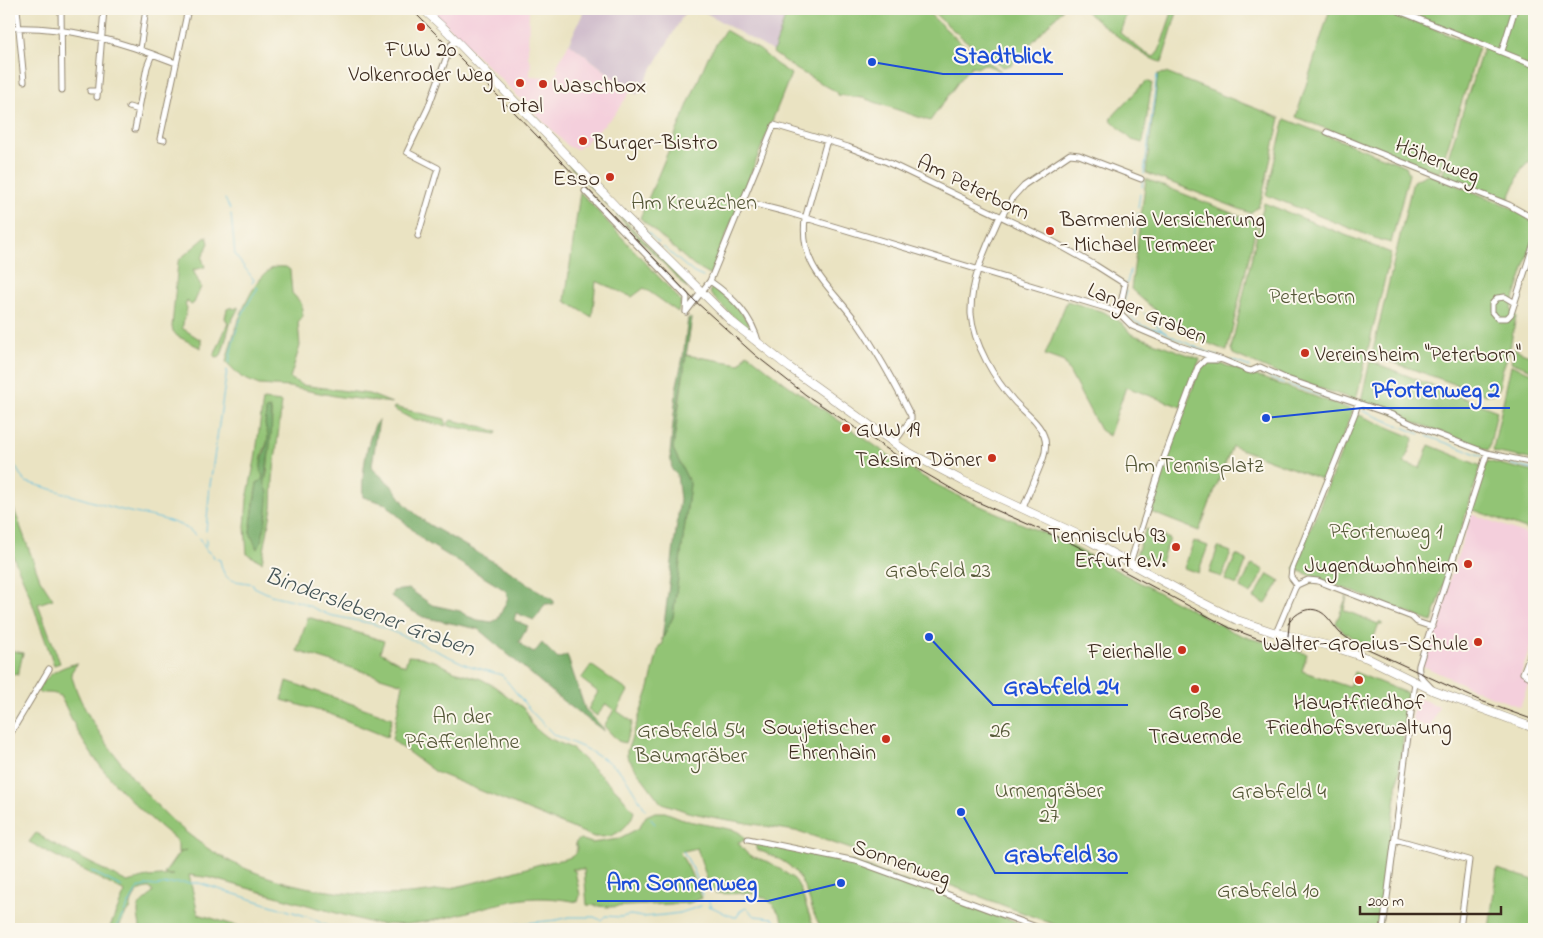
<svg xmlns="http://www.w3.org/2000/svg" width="1543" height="938" font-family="'Indie Flower',sans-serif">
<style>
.built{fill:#f4cfdc}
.industrial{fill:#d0bdcc}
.green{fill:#92c474;stroke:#667749;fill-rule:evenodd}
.forest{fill:#75aa66;stroke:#586a42}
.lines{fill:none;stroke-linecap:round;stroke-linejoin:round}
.stream{stroke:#64c1e2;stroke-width:1}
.minor-casing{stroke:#928670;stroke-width:7}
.secondary-casing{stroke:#928670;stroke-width:9}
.minor{stroke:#fff;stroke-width:5}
.secondary{stroke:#fff;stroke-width:8}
.tram{stroke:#3b2a1e;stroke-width:1}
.poi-dot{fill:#c8321e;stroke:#fbf7ec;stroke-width:2}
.labels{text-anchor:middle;stroke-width:4;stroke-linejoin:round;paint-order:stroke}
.poi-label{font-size:22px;fill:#3b2a1e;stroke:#fbf7ec;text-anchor:end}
.street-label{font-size:22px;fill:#3b2a1e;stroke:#fbf7ec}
.park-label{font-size:22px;fill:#555838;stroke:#fbf7ec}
.water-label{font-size:24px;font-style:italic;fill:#475759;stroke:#fbf7ec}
.leader{fill:none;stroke:#1d4ed8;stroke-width:2}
.callout-dot{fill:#1d4ed8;stroke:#fbf7ec;stroke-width:2}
.callout-label{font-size:24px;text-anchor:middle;font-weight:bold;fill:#1d4ed8;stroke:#fbf7ec;stroke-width:4;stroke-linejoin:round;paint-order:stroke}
</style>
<rect width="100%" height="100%" fill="#fbf7ec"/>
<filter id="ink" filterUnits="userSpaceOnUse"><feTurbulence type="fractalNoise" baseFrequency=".02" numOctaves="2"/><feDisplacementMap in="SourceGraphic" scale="10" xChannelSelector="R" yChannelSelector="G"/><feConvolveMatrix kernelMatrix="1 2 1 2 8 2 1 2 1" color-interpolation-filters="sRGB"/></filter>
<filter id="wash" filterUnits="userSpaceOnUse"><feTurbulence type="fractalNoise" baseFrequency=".0096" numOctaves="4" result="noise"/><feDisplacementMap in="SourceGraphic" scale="20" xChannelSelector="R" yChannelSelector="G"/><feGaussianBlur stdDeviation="1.12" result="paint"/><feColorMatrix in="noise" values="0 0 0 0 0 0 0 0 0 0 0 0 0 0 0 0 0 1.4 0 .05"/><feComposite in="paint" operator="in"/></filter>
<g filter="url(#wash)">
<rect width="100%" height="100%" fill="#eae3c2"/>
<path class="built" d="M430,9h99l-1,48 3,4 -1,15 17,1 5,5 7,-13 -3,-1 13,-25 62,48 -17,24 -33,32 -3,2 -9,-2z
M1471,515h4l59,22v99l-13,38 9,5 -10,28 -40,-15 -59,-27z
M1415,697l24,9 -9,22 -18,-7z"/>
<path class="industrial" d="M585,9h102l-50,86 -68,-52z
M699,9h89l-14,43z"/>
<path class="green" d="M788,9h136l36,33 41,29 -17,-7 -7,4 -5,-2 -8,8 -34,47 -67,-23 -25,-3 -1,-3 -43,-24 -21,-15z
M929,9h134l-52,56 -8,2 -37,-26z
M1083,9h45l-8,24 25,20 9,4 5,-6 14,-42h5l-16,53c-14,0 -66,-42 -79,-53z
M1330,9h59l23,9v2l67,27 -39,124 -2,2 -142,-56z
M1397,9h137v152l-6,1 -6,6 -15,35 -65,-27 42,-131z
M725,30l35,20 16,14 15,10 -81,201 -16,-9 -54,-48 68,-161z
M1166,73l114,45 -18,79 -4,10 -8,6 -104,-40 12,-99z
M1146,81l6,2 -9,60 -11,-3 -22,-21z
M1285,119l121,47 3,8 -18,69 -11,-3 -114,-45z
M567,161l121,125 -1,2 -121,-126z
M1428,174l80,32 26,16v15l-23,72 5,8 -7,35 -7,19 -3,18 -6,5 -7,1 -111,-39 -2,-6 40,-169z
M1146,179l111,44 -30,128c-38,-14 -67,-35 -96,-62z
M580,192l101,109 -3,11 -34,-24 -12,9 -36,-16 -4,36 -27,-16z
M1264,203l127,50 -35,147 -68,-22 -55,-24 -2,-5z
M207,236l2,7 -7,15 3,9 -12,3 8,17 -7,16 -3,2 -4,-4 -2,3 2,4 -5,20 19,12v8l-24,-12 -4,-5 -1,-4 6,-65 3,-4z
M286,267l4,3 2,23 9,10 2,13 -5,6 2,24 -10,32 12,7 67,9 23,9 -52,-6 -51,-10 -30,-2 -18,-8 -15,-15c7,-27 21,-77 45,-93 4,-3 10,-2 15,-2z
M713,287c13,10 34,27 40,46l-13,-10 -29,-28 -1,-5z
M1067,301l37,11 18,11 9,11 69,25 -19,48 -55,-20 -17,49 -9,-6 -36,-68 -19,-7z
M232,307l2,2 4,-2v2l-8,15 -8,29 -3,5 -5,-2 14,-33 -3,-5 2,-9z
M1514,349l20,8v14l-23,-9z
M747,353l38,30 112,78 33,20 32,17 100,43 169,90 18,7 58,16 -5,17 47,16 5,-15 55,22 -25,196 -3,39h-315l-183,-69 -82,-28 -84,-14 -29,-6 -23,-8 -4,-1 -29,-39 -5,-8v-5l22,-63 10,-42 4,-2 -1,-4 11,-23 17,-133 -17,-35 13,-94 54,9z
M1370,361l127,50 -8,38 -1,1 -126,-48 -1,-1z
M1206,362l19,3 128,45 -27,71 -94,-35 -33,85 -51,-20 52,-143z
M1511,365l23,9v86l-40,-8 -1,-3z
M263,400l19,2 -9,77 -1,28 -10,55 -15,-8 -2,-27 2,-28 8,-39zM271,410l1,8 -5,55 -17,59 7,-49 5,-3c2,-8 -2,-17 0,-24 1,-6 6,-12 6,-19 -1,-15 -4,-11 3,-27z
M394,407l51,12 1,7 -34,-7 -19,-10z
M1357,414l57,24 -10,25 16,5 9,-23 52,21 -49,156 -138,-53z
M451,420l33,7 13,5 -1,2 -48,-8v-3z
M1487,461l47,11v60l-63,-23z
M9,496l31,83 13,20 -15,5 22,59 -6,2 -26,-74 -19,-44z
M1146,529l24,10 -10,25 -24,-9z
M1194,541l14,5 -10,27 -14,-5z
M1218,547l13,5 -9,25 -13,-4z
M1236,555l11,5 -10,25 -12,-5z
M1252,564l12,6 -13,24 -11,-6z
M1268,574l12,7 -14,23 -12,-6z
M1347,596l-3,14 34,14 2,-3 2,2v2h-3l-6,14 4,3 -2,6 -22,-10 -6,-5 -1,2 -10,-12z
M308,617l76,24 -4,11 25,14 3,-10 13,1 16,5 17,9 27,8 13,7 28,21 5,5 4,12 5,5 10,8 25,11 7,6 41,39 15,18c-2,11 -13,22 -24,25 -5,1 -11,1 -16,1l-159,-65 -43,-32 11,-56 -106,-33z
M9,650l14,3 -5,22 -9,-2z
M77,663l-6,10c8,34 33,67 54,95 20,26 44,52 71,72 61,47 157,62 232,52 30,-4 59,-13 88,-21 11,-3 22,-7 33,-9 7,-2 16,-2 22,-5 4,-2 5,-5 6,-9l-2,-5 5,-4 12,4 26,-4 21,-11 7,-12 9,-4h10l23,9 46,9 6,3 5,7 -7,2c12,18 13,13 31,20 4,2 21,14 25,17 7,6 15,39 21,50h-28c-10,-21 -17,-36 -43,-36 -10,1 -19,1 -29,0l-6,-8 -12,-37 -18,4 8,13 15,33 -13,5 -81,4 -21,-2 -3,-36h-13l4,2 5,24 -2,7c-21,-4 -45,-6 -66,-1 -49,10 -89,29 -140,22l-161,-45 -22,-3 9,39 49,15h-107c0,-6 -2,-11 -2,-17 -1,-9 11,-13 15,-20l-3,-4c-12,-1 -19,11 -20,22l-4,3 -8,16h-9l16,-37 -96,-50 7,-9 14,9 77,40 21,-5 25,-2 -9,-1 14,-20 8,-4 -8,3v-8l-3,-6c-36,-29 -68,-59 -92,-98 -9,-15 -15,-31 -23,-45 -8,-5 -15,-1 -23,-5 10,-17 21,-23 40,-28z
M591,665l37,26 -11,20 16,11 -8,21 -7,-2 -14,-15 10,-16 -8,-6 -9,12 -9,-7 10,-17 -17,-13z
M287,681l105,37 -5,19 -57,-23 -48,-14z
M754,843l102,20 161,59 -2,7h-192c-7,-8 -10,-17 -13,-27 -12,-34 -19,-39 -52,-52z
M1497,869l37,11v49h-45z"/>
<path class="forest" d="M688,318l4,1 -13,80 -6,50 17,35 -17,133 -11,23 18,-141 -3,-24 -5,-5 -2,-17 7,-68 6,-28z
M270,408c5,19 -3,53 -5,74 -1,4 2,6 3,11 1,10 -4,49 -11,56l-7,-17 7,-49 5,-3 1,-4c-7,-14 5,-25 5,-39 0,-4 -2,-8 -3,-12 0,-5 1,-11 1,-16z
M379,419l-7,47 3,5 18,16 12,17 12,11 11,9 88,51c11,11 26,16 38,26v3h-9l-6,10 -5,6 -18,-7 -2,7 14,6 -9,16 6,6 9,5 8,-10 16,16 9,-4 18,54 18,19 1,3 -41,-30 -85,-72 -55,-12 -18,-10 -14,-11 2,-5 16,-2 23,16 28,6 7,5 11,4 14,2 6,-3 10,-21 -2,-7 -6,-4 -76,-46 -38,-37 -23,-7c-2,-19 4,-64 16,-78z"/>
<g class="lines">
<path class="stream" d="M1144,174l13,-99
M1142,187l1,-9
M225,199l5,10
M1138,208l2,-14
M231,214l4,41 19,25 -2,3
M644,229l15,14
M1134,236l4,-23
M663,247l31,26 9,4
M1132,252l1,-12
M1127,284l3,-14
M1126,291l-3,18 5,4 5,7 10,6 18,4 18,10 38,16
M1144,313l18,17
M1231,360l19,7
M229,363c4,-28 12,-52 29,-75l-2,-1
M1261,372l11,7 79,27
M1363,411l57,23
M1427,436l55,20
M9,455c5,7 11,22 17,27 32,8 64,20 96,28 21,6 59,9 73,25
M1492,459l42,11
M206,531l4,-46 17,-115
M199,538l8,13 6,4 1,3 6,2c5,25 12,19 33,24l1,3 17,8 29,7 29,13 45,9 46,19 47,22 35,10 28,35 24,25 28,12 22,12 14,10 9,11 18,29
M206,545v-7
M650,818l5,6
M683,851l11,20 9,24
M91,871l31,16
M709,902l3,4
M708,906c10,2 21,12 29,11l3,-6 6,-3 9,8 17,2 3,3 -1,8
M115,929l23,-41 11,-3 6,1 21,-3h23l110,34 24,12
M491,929l26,-5 40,-4 12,-3h25l7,3 4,-4 16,1 9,-2 13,2 21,-2 16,-2 21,-7"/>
</g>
</g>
<g filter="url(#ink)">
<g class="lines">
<g class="minor-casing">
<path id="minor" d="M17,9l7,72
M61,9l1,81
M1394,9l140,56
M9,28c58,-3 114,14 167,35
M140,49l6,-40
M1502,51l13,-42
M90,91h8
M97,97l7,-88
M129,107l10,3
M135,129l12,-62 5,-13
M1327,132l182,73 25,14
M164,140l-4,-1 28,-130
M827,140l-22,79c-6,50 28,69 53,105 20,29 37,60 53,92v3l-17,24
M585,191l101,105 1,2 -1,13
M743,201l43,11 320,96 13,5 13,13 47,20 44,14 24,10 4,1 9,-4 27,12 103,35 36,16 61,23 47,10
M1000,216c-13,29 -30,64 -29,98 2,29 24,66 43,87 10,11 25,21 30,35 3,8 2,15 -1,23l-20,49
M1002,216l11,-19 11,-12 46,-31 9,1 62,24
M418,236l20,-68 -31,-16 21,-44 23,-63 6,-4
M710,281c23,16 42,35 49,63
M1515,303l-10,-6 -8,1 -5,6v8l5,6h10l4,-4 23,-71
M686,312l24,-31 64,-156 74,22 39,15 163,78 45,25 30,19 -6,29
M1130,563l31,-97 37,-99 7,-7h13
M1297,585l-6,-8 1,-8 63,-156 3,-10
M1276,633l19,-45 2,-3 11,-5 10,1 94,36 5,5 15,5
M1534,645l-11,28 11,6
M1432,689c-7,-9 -15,-12 -13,-24l68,-212
M9,736l40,-67
M748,839l108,22 186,68
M1395,839l74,21 -9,69
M1383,929l32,-247"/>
</g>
<g class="secondary-casing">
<path id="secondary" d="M423,9l24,22 177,184 108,107 58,46 114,82 59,31 114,53 118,65 42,21 36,12 61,15 33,11 67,33 100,37"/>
</g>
<use href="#minor" class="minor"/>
<use href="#secondary" class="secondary"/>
<path class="tram" d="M411,9l104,104 180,188 60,54 51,40 105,70 53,31 109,48 157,84 29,11 42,12
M1288,624c9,-14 26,-21 39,-7 5,5 8,11 13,16 4,3 9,6 13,9l128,59 53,19
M1288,636l2,-19"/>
</g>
</g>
<g class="poi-dot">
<circle cx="421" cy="27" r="5"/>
<circle cx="520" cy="83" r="5"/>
<circle cx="543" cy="84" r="5"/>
<circle cx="583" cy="141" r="5"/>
<circle cx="610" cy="177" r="5"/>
<circle cx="1050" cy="231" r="5"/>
<circle cx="1305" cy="353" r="5"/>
<circle cx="846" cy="428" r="5"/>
<circle cx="992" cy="458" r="5"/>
<circle cx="1176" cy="547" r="5"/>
<circle cx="1468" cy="564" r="5"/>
<circle cx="1478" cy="642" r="5"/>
<circle cx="1182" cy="650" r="5"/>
<circle cx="1359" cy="680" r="5"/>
<circle cx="1195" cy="689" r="5"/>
<circle cx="886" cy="739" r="5"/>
</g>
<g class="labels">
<g class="poi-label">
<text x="421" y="56" text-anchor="middle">FUW 20<tspan x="421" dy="25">Volkenroder Weg</tspan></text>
<text x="553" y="92" text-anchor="start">Waschbox</text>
<text x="520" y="112" text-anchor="middle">Total</text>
<text x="593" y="149" text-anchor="start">Burger-Bistro</text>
<text x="600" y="185">Esso</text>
<text x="1060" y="226" text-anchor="start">Barmenia Versicherung<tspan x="1060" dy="25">- Michael Termeer</tspan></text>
<text x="1315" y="361" text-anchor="start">Vereinsheim "Peterborn"</text>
<text x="856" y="436" text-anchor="start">GUW 19</text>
<text x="982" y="466">Taksim Döner</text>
<text x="1166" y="542">Tennisclub 93<tspan x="1166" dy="25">Erfurt e.V.</tspan></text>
<text x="1458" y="572">Jugendwohnheim</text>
<text x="1468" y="650">Walter-Gropius-Schule</text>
<text x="1172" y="658">Feierhalle</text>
<text x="1359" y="709" text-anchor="middle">Hauptfriedhof<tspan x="1359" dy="25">Friedhofsverwaltung</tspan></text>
<text x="1195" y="718" text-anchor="middle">Große<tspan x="1195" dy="25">Trauernde</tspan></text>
<text x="876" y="734">Sowjetischer<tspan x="876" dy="25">Ehrenhain</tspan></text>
</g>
<g class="street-label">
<text transform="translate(1438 159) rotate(22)" y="8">Höhenweg</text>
<text transform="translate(974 186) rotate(26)" y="8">Am Peterborn</text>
<text transform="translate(1148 312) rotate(23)" y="8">Langer Graben</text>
<text transform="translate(902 861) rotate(19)" y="8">Sonnenweg</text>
</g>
<g class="park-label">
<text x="694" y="209">Am Kreuzchen</text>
<text x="1312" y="303">Peterborn</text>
<text x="1194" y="472">Am Tennisplatz</text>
<text x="1386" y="538">Pfortenweg 1</text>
<text x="938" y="577">Grabfeld 23</text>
<text x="462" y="723">An der<tspan x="462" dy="25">Pfaffenlehne</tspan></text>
<text x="691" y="737">Grabfeld 54<tspan x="691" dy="25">Baumgräber</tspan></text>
<text x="1000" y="737">26</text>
<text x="1049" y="797">Urnengräber<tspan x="1049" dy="25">27</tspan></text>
<text x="1279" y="798">Grabfeld 4</text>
<text x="1268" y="897">Grabfeld 10</text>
</g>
<g class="water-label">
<text transform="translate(370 611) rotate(20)" y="8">Binderslebener Graben</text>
</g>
</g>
<path class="leader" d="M872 62L943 74H1063M1266 418L1362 408H1510M929 637L993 705H1128M961 812L995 873H1128M841 883L768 901H597"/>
<g class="callout-dot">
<circle cx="872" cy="62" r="5"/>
<circle cx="1266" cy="418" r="5"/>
<circle cx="929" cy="637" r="5"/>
<circle cx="961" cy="812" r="5"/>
<circle cx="841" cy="883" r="5"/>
</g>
<g class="callout-label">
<text x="1003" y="63">Stadtblick</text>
<text x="1436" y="397">Pfortenweg 2</text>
<text x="1061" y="694">Grabfeld 24</text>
<text x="1061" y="862">Grabfeld 30</text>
<text x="682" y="890">Am Sonnenweg</text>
</g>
<rect width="1543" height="938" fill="none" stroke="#fbf7ec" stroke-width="30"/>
<path d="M1360 906v8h141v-8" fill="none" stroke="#3b2a1e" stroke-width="2.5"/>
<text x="1368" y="906" font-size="15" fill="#3b2a1e" stroke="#fbf7ec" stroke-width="4" paint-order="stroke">200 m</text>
</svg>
